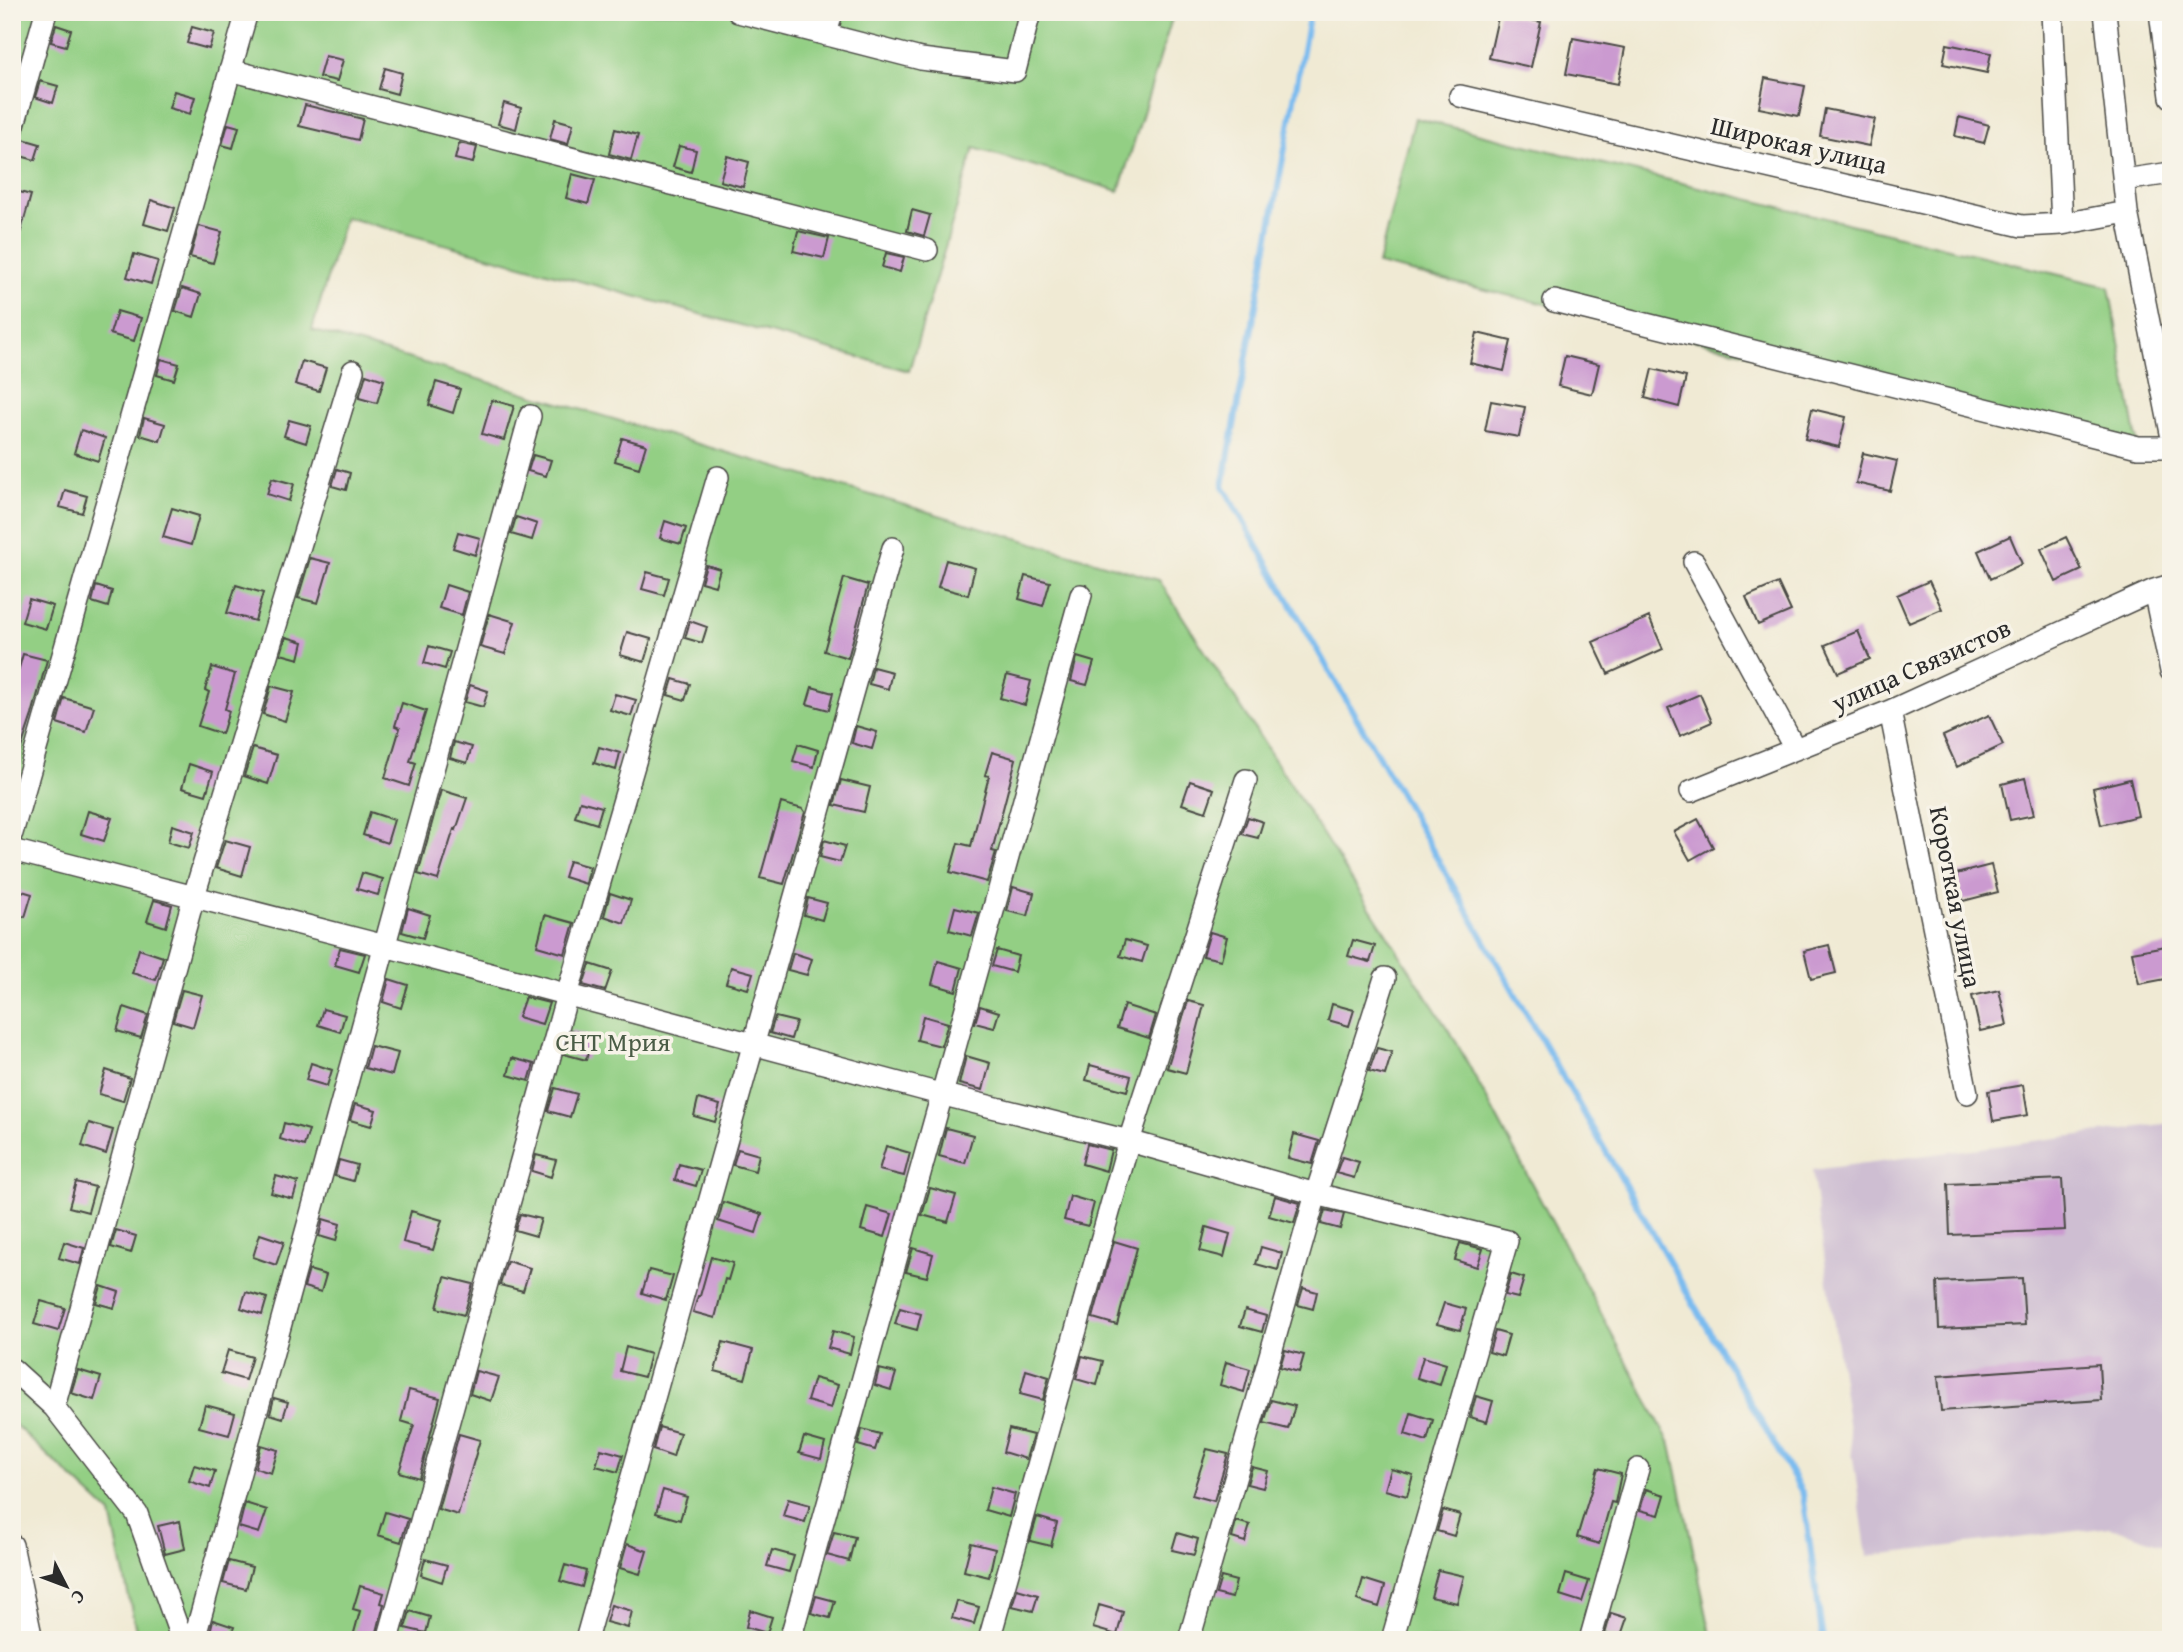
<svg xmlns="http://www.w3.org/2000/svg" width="2183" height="1652" font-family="'Gentium Book Plus',serif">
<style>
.industrial{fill:#cebed2}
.green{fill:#93cf84;stroke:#5f7d58;stroke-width:2}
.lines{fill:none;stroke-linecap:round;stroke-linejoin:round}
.stream{stroke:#7abbef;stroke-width:6}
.building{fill:#cb9ad0}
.minor-casing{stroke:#494844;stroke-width:24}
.minor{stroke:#fff;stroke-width:21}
.labels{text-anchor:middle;stroke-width:7;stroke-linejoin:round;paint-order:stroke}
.street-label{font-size:26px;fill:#2b2b2b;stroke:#f7f3e8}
.park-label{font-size:26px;fill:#4a5c46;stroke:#f7f3e8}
</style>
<rect width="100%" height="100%" fill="#f7f3e8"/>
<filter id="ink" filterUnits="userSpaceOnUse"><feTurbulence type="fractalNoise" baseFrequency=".0143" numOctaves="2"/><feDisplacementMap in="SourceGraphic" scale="14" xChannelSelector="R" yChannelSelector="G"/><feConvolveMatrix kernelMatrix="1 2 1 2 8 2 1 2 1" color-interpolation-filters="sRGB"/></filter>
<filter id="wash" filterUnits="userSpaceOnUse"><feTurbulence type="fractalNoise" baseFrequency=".00686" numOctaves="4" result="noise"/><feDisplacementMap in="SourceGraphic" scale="28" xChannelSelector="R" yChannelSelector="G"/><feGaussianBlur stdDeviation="1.57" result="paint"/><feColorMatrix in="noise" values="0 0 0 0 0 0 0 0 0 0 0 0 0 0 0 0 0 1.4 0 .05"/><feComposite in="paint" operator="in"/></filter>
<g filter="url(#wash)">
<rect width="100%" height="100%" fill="#f0ead4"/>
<path class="industrial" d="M2171,1123v424l-61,-20 -243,29 -55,-386z"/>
<path class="green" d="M12,12h1162l-55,179 -145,-43 -65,223 -564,-154 -33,113 847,250 299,465 213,400 41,195h-1574l-27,-126 -99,-92z
M1415,118l694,169 29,160 -760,-183z"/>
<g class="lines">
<path class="stream" d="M1310,12l-87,474 580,1008 20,146"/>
</g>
<g id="blocks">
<path class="building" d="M1499,13l42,9 -10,45 -42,-9z
M56,25l15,5 -5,16 -15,-4z
M192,27l22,6 -5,16 -22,-6z
M1573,38l52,10 -7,36 -52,-10z
M1947,44l44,9 -4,20 -44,-9z
M325,56l18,4 -6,21 -18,-4z
M385,68l17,5 -5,21 -18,-5z
M1765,78l40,8 -6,30 -40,-8z
M40,81l18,5 -5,17 -18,-6z
M174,91l21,6 -5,17 -21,-6z
M504,103l17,5 -5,21 -18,-5z
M305,105l58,14 -5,21 -59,-14z
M1825,109l50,10 -6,27 -49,-10z
M1959,117l30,8 -5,18 -29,-7z
M555,119l18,5 -5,20 -18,-5z
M228,124l11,3 -6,21 -11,-3z
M615,129l23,6 -7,25 -22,-6z
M23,139l17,5 -5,16 -22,-6 3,-10z
M459,143l18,4 -4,16 -18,-4z
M679,146l17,4 -5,22 -18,-5z
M727,156l22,6 -6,25 -23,-6z
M572,174l23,6 -7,24 -22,-6z
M12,190l19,5 -14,50 -5,-1z
M151,200l24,8 -7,23 -24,-7z
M912,210l18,5 -6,21 -17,-5z
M199,226l23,6 -9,31 -23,-6z
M798,231l31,7 -5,20 -31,-7z
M886,253l18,4 -4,15 -18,-5z
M134,254l24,7 -7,23 -24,-7z
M182,288l19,6 -7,23 -19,-6z
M117,311l24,7 -7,23 -24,-7z
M1477,333l34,8 -7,30 -34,-8z
M1565,356l34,8 -7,30 -34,-8z
M161,359l18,5 -5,16 -17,-5z
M302,361l24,7 -7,23 -24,-7z
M1652,369l34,8 -7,30 -34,-9z
M366,374l18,6 -7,23 -18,-5z
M436,382l24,7 -7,24 -24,-8z
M492,400l22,6 -10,34 -22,-6z
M1491,401l34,6 -6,30 -34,-6z
M1812,409l34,8 -7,30 -34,-8z
M144,418l21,6 -5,17 -20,-6z
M289,420l22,6 -5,17 -22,-7z
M81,430l24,8 -7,23 -24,-8z
M622,438l24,7 -7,23 -24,-7z
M1863,453l34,8 -7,30 -34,-8z
M533,455l18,5 -5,16 -18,-5z
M337,469l13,4 -4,17 -14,-4z
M272,478l22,6 -5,17 -22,-7z
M65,490l22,6 -5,17 -22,-6z
M172,508l27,8 -8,29 -28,-8z
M516,517l21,7 -5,16 -21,-6z
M665,521l21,7 -5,16 -21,-6z
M458,532l22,6 -5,17 -22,-7z
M2010,536l12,28 -32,15 -12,-28z
M2066,537l16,33 -26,12 -15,-33z
M310,558l20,5 -12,40 -20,-5z
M946,560l29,8 -7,27 -30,-8z
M706,565l14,4 -5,17 -14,-4z
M647,572l22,6 -5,17 -22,-6z
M1025,576l25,6 -7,24 -24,-7z
M844,578l24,7 -20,73 -24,-7z
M1929,581l13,28 -33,14 -12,-28z
M1778,583l13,28 -33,14 -12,-28z
M236,585l27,8 -8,28 -28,-8z
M446,585l22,7 -6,23 -23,-7z
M96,586l16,5 -4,16 -16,-5z
M29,599l24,7 -7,23 -24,-7z
M489,614l26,8 -10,32 -25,-7z
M1649,617l14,32 -55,25 -15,-32z
M690,621l17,6 -5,16 -17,-5z
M1858,631l12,28 -32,14 -13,-28z
M627,632l24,7 -7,23 -24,-7z
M286,637l17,5 -4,17 -18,-5z
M429,646l21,6 -5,17 -21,-6z
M23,654l24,6 -15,55 -16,48h-4v-70z
M1077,657l17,5 -7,23 -16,-4z
M212,667l23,7 -10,35 4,2 -7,23 -24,-8 11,-34 -4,-2z
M873,667l19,5 -4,17 -19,-5z
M1007,675l24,6 -6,24 -25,-7z
M673,679l17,5 -5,16 -17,-5z
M470,685l18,6 -5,16 -18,-5z
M271,686l23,6 -9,29 -22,-7z
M812,687l21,6 -4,17 -22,-6z
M615,694l21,6 -5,16 -21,-6z
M1700,694l12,28 -32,14 -12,-28z
M64,698l30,9 -8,25 -29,-9z
M402,703l24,8 -16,50 6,2 -7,23 -24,-8 15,-50 -5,-2z
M1989,715l14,30 -46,22 -14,-31z
M856,726l21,6 -5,17 -20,-6z
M454,742l18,5 -5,16 -17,-5z
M798,744l20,6 -4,17 -21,-6z
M599,747l21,6 -4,17 -22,-7z
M253,748l24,7 -9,29 -24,-8z
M992,752l24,7 -24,92 4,1 -9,30 -37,-10 8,-29 13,3 18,-70 -4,-1z
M189,764l24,8 -7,23 -24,-7z
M2025,778l9,37 -24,5 -8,-36z
M2130,779l8,37 -37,9 -8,-37z
M841,780l29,7 -6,25 -30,-7z
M1190,781l24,8 -8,23 -24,-8z
M441,790l26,8 -11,32 -2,-1 -16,51 -20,-6z
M580,801l22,6 -5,17 -22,-7z
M781,803l22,6 2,3 -21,72 -24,-6z
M88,811l24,7 -8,23 -23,-7z
M370,812l24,8 -7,23 -24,-8z
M1248,817l15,5 -5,16 -16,-4z
M1698,819l15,28 -23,13 -16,-28z
M172,825l22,7 -5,16 -21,-6z
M225,840l25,7 -8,29 -26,-8z
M824,840l21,6 -5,16 -20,-5z
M569,861l21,6 -4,17 -22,-7z
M1991,865l7,27 -35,9 -7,-27z
M362,873l21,6 -5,16 -21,-6z
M1013,887l21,6 -6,23 -21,-5z
M12,888l20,6 -7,23 -13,-4z
M610,893l21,7 -7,23 -20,-7z
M808,898l19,5 -5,17 -18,-5z
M154,900l18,5 -6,22 -19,-6z
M955,907l24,6 -7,23 -23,-6z
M408,908l22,7 -7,23 -21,-6z
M545,915l29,8 -9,31 -28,-8z
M1210,932l17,5 -6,23 -18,-4z
M1125,940l22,6 -5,16 -22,-6z
M1353,940l22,6 -5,16 -22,-6z
M1829,945l7,28 -25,6 -7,-28z
M2171,945v33l-32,6 -7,-32z
M340,948l25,6 -6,18 -24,-7z
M139,949l24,8 -7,23 -24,-7z
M997,950l21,6 -4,16 -22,-6z
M793,953l19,6 -5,16 -19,-5z
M938,961l24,7 -6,23 -24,-7z
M590,964l22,7 -7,20 -22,-6z
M731,967l22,6 -5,16 -22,-6z
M389,979l19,6 -7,23 -18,-6z
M182,990l20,5 -9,32 -20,-6z
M1999,990l8,35 -27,6 -8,-35z
M525,997l24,6 -7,21 -24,-7z
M1188,1001l16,4 -18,68 -19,-5z
M1332,1004l22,6 -5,16 -21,-6z
M1124,1005l32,10 -7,23 -32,-10z
M980,1006l19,6 -5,16 -19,-5z
M124,1007l24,8 -7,23 -24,-7z
M323,1009l22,6 -5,17 -22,-7z
M923,1016l25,7 -7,23 -24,-6z
M775,1017l21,5 -5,17 -21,-6z
M571,1030l22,7 -7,23 -22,-6z
M371,1046l27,7 -6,22 -27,-7z
M1377,1048l15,4 -7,23 -16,-4z
M966,1056l24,7 -7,27 -24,-6z
M512,1058l22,6 -5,17 -21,-6z
M311,1063l21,7 -5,16 -21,-6z
M1090,1065l41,11 -4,15 -41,-11z
M106,1070l24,8 -7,23 -24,-7z
M2023,1085l5,30 -35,6 -5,-30z
M555,1088l22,6 -7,23 -22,-6z
M698,1099l22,6 -5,17 -21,-6z
M355,1104l21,6 -5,16 -21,-6z
M89,1123l24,7 -7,24 -24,-8z
M284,1123l25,7 -5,16 -24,-7z
M946,1128l27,7 -8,28 -26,-7z
M1294,1134l25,7 -7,23 -24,-6z
M1087,1144l24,6 -5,21 -24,-7z
M886,1146l24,7 -6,23 -25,-6z
M738,1149l21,6 -4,16 -22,-6z
M536,1155l20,5 -5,17 -19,-6z
M1342,1157l17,5 -5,16 -18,-5z
M339,1160l18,5 -4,16 -18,-5z
M679,1164l22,6 -5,16 -21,-6z
M276,1176l22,6 -5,17 -22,-6z
M2062,1179l3,51 -115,5 -2,-51z
M76,1182l19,5 -7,25 -19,-5z
M930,1188l26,7 -8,27 -26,-7z
M1070,1196l24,7 -6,23 -24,-6z
M1275,1196l25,7 -6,20 -25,-7z
M723,1202l39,12 -6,19 -38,-12z
M867,1207l25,7 -7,23 -24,-7z
M1325,1210l19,4 -4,15 -19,-5z
M411,1211l31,9 -9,30 -30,-8z
M520,1214l21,5 -5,17 -21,-6z
M323,1219l17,5 -4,17 -17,-5z
M1206,1227l24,7 -6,23 -24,-6z
M116,1230l20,6 -5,17 -20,-6z
M260,1234l24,8 -8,23 -23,-8z
M1114,1241l23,7 -20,77 -24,-7z
M64,1242l20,6 -4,16 -21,-6z
M1460,1243l23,6 -6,18 -22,-7z
M1261,1247l21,6 -4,17 -22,-6z
M913,1248l20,6 -6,23 -21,-5z
M711,1257l22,6 -5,17 -3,-1 -10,39 -22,-6 5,-16h2z
M507,1261l23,7 -7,23 -23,-6z
M309,1270l17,5 -5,17 -17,-5z
M649,1270l24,6 -7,24 -24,-7z
M1511,1274l13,4 -6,20 -13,-3z
M445,1277l28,7 -9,31 -27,-7z
M2022,1278l3,47 -86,4 -2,-47z
M101,1286l18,6 -5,16 -18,-5z
M1303,1288l14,4 -4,17 -15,-4z
M246,1292l21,6 -5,17 -21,-7z
M41,1301l24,7 -7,23 -24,-7z
M1444,1303l22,6 -6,21 -23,-6z
M900,1308l21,6 -4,16 -22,-6z
M1245,1310l21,6 -4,16 -22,-6z
M833,1331l21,6 -4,17 -22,-6z
M1495,1331l14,4 -6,21 -14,-4z
M723,1342l30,8 -8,29 -30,-8z
M626,1347l24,7 -6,23 -24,-6z
M228,1350l24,7 -7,23 -24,-7z
M1285,1350l19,5 -5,17 -19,-5z
M1082,1356l21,5 -6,24 -21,-6z
M1423,1357l23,7 -6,21 -23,-7z
M1226,1362l24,7 -6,23 -24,-7z
M2099,1364l2,36 -160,11 -3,-35z
M879,1369l17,4 -5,17 -16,-5z
M78,1370l23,7 -7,23 -23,-7z
M1026,1370l23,7 -6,23 -23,-6z
M476,1371l23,6 -8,24 -21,-7z
M814,1378l24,7 -7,23 -24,-7z
M409,1390l31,8 -21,80 -20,-6 15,-47 -13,-4z
M1476,1396l17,5 -6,21 -17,-5z
M274,1398l14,4 -5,16 -13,-4z
M1271,1400l24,6 -7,23 -24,-6z
M205,1405l30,8 -6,22 -30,-8z
M1411,1413l22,7 -6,21 -22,-7z
M659,1427l21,6 -7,24 -20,-7z
M862,1429l18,5 -5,16 -17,-5z
M1009,1429l24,6 -7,24 -23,-7z
M459,1434l21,6 -22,75 -20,-6z
M804,1437l21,6 -4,16 -22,-6z
M261,1445l17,5 -7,23 -16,-5z
M601,1449l22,6 -5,17 -22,-6z
M1207,1449l21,5 -14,47 -22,-6z
M194,1465l21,6 -5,17 -21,-7z
M1252,1467l16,4 -5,17 -16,-4z
M1598,1468l23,6 -6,29 -4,-1 -12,42 -22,-7z
M1391,1469l22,6 -6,21 -22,-6z
M991,1487l24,7 -6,23 -24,-7z
M1646,1489l19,6 -6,20 -19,-5z
M663,1490l24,7 -7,23 -24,-7z
M788,1499l22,6 -5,17 -22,-6z
M245,1503l22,7 -8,23 -20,-6z
M1443,1510l17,5 -6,21 -17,-5z
M385,1512l23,7 -7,23 -23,-7z
M1037,1517l20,6 -6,23 -21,-5z
M180,1521l5,28 -20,5 -7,-28z
M1236,1521l14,4 -5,17 -13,-4z
M834,1532l21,5 -6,24 -22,-6z
M1177,1533l21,6 -4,16 -22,-5z
M971,1543l24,6 -6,28 -25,-6z
M627,1544l20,7 -7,23 -20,-6z
M772,1550l22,6 -5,16 -22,-6z
M425,1559l22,6 -5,17 -21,-7z
M229,1561l23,6 -6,22 -23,-6z
M565,1565l21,6 -4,16 -22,-6z
M1438,1570l26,6 -7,27 -26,-6z
M1566,1574l23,7 -7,21 -22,-7z
M1221,1577l15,4 -4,17 -16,-4z
M1363,1579l22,7 -6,21 -22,-7z
M360,1586l24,7 -3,10 3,1 -9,36h-23l8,-29 -7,-2z
M1017,1589l21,6 -5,16 -21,-5z
M816,1596l19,5 -5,17 -19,-5z
M957,1601l22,6 -5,17 -22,-6z
M611,1605l21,6 -4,17 -22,-6z
M1099,1605l24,7 -6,23 -24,-7z
M750,1610l22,7 -5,16 -21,-6z
M410,1611l20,6 -4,16 -21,-5z
M1611,1613l16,5 -7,20 -15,-4z
M213,1620l21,7 -5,13h-21z"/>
</g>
</g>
<g filter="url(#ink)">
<use href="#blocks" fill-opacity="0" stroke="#494844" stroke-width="2"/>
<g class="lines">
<g class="minor-casing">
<path id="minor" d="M738,12l183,47 94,12 15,-59
M2052,12l10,212
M2105,12l22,200 44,221
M2160,12l11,85
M826,35l6,-23
M230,70l697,180
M1460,96l562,130 40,-2 65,-12
M12,132l34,-120
M2124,180l47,-7
M1554,301l584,146h33
M1694,562l101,187
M2154,590l17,81
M1890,711l77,382
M1691,791l199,-80 264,-121 17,-5
M12,833l235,-821
M12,850l373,96 555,148 189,47 187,53 191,47 -115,399
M12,1369l42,38 83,107 45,126
M54,1407l140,-511 159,-525
M12,1545l20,95
M194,1640l336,-1224
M388,1640l179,-645 151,-518
M586,1640l307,-1092
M790,1640l291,-1045
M989,1640l140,-499 117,-361
M1189,1640l127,-446 69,-216
M1590,1640l48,-171"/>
</g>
<use href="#minor" class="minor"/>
</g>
</g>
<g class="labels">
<g class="street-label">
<text transform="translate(1799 145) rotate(13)" y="9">Широкая улица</text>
<text transform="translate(1921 665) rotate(-24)" y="9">улица Связистов</text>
<text transform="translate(1956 897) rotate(79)" y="9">Короткая улица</text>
</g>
<g class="park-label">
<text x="613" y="1051">СНТ Мрия</text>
</g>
</g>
<rect width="2183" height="1652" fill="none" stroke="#f7f3e8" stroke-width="42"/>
<g transform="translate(66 1586) rotate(132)" stroke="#f7f3e8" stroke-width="5" paint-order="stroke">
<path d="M0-5L12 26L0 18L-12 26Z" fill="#2b2b2b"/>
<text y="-10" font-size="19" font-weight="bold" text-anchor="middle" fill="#2b2b2b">С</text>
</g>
</svg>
